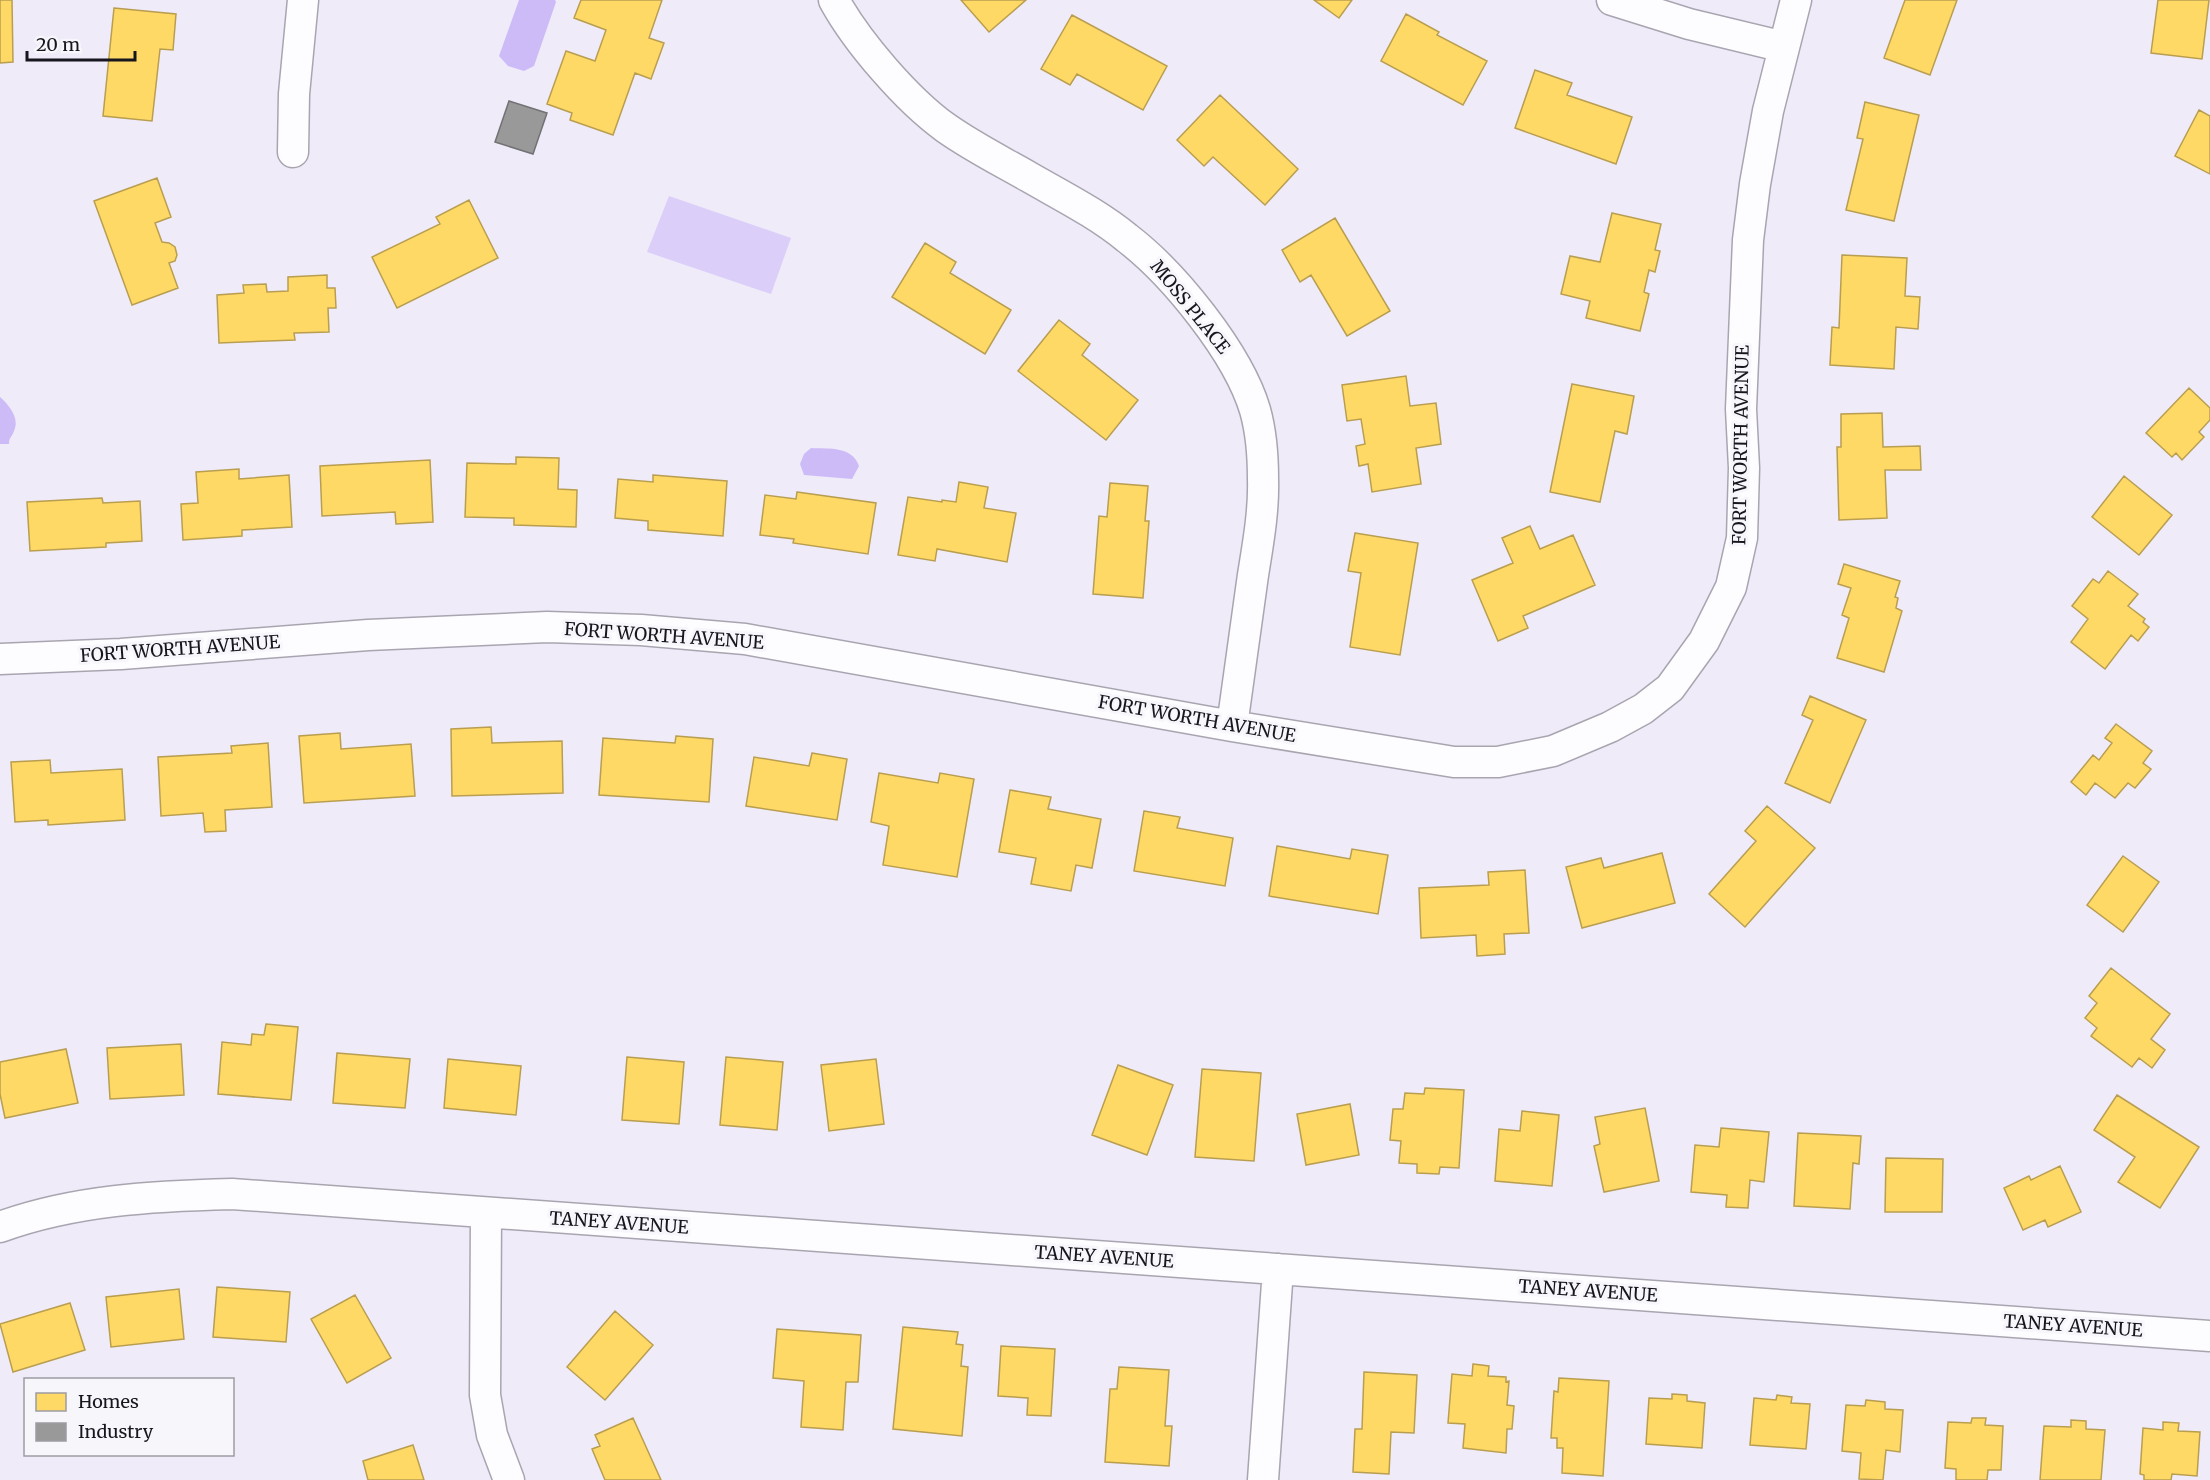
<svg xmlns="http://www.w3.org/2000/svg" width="2210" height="1480" font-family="Merriweather,serif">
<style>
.green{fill:#dbcef8}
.water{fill:#cdbbf8}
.homes{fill:#ffd966;stroke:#b99e50;stroke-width:1.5}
.industry{fill:#999;stroke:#727174;stroke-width:1.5}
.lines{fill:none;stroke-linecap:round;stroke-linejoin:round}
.street-casing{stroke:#a9a5b0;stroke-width:33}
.street{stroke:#fdfcfe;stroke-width:30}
.labels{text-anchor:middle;stroke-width:6;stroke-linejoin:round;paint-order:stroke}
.street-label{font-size:18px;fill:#17151e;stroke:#f7f6fb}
</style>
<rect width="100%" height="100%" fill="#efebf9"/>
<path class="green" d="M669,196l122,42 -20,56 -124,-42z"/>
<path class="water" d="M519,0h36l1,2 -22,64 -10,5 -16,-5 -9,-10z
M0,397c9,8 20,21 14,34 -2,6 -5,6 -5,13h-9z
M811,448c19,1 41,-2 48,18l-7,13 -48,-4 -4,-11 4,-10z"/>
<path class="homes" d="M0,0h12l1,62 -13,1z
M581,0h81l-13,38 15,5 -13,36 -16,-6 -22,62 -43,-15 2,-7 -25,-9 19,-53 29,10 11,-31 -32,-12z
M961,0h65l-37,32z
M1314,0h38l-13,18z
M1905,0h52l-27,75 -46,-17z
M2158,0h51l-7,59 -51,-6z
M114,8l62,6 -3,36 -13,-1 -8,72 -49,-5z
M1406,14l33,18 -2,3 50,26 -24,44 -82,-44z
M1072,15l95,51 -24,44 -66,-36 -7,11 -29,-16z
M1535,70l37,13 -5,12 65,22 -16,47 -101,-36z
M1220,95l78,74 -33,36 -52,-48 -9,9 -27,-26z
M1865,102l54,13 -25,106 -48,-11 17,-71 -6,-1z
M2199,110l11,6v58l-35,-18z
M157,178l14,39 -16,6 7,19 7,1 6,4 2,8 -2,6 -6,2 9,25 -46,17 -38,-104z
M469,200l29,58 -101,50 -25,-51 68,-33 -4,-7z
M1612,213l49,11 -6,26 5,1 -5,21 -6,-2 -5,22 5,2 -9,37 -54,-13 4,-17 -29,-7 9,-38 30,6z
M1335,218l55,93 -43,25 -36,-61 -11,7 -18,-32z
M925,243l31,19 -6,11 61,37 -26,44 -93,-57z
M1842,255l65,3 -2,38 15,1 -2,32 -22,-2 -2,42 -64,-4 2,-38 7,1z
M327,275v13h8l1,20h-8l1,24 -35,1 1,7 -76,3 -2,-48 27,-2 -1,-8 23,-1 1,8 21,-1v-14z
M1059,320l31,24 -8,11 56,45 -32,40 -88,-69z
M1406,376l4,30 26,-3 5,41 -25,4 5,36 -49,8 -4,-28 -9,2 -3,-20 9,-2 -4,-25 -14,2 -5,-36z
M1572,384l62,12 -7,38 -12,-3 -15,71 -50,-10z
M2189,388l21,20v12l-11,12 5,5 -22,23 -6,-7 -4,4 -26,-24z
M1882,413l1,34 37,-1 1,24h-36l2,48 -48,2 -2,-73h4v-33z
M516,457l43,1 -1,31 19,1 -1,37 -62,-2v-7l-49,-1 2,-54 49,1z
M430,460l3,62 -37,2 -1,-12 -73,4 -2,-50z
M239,469v10l50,-4 3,52 -50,3v6l-59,4 -2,-36 17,-1 -2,-31z
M653,475l74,6 -4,55 -75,-6v-9l-33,-3 3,-39 35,3z
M2124,476l48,39 -33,40 -47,-38z
M959,482l29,5 -4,21 32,5 -9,49 -70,-13 -2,12 -37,-6 10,-58 34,5v-2l14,2z
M1110,483l38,3 -3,35h4l-6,77 -50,-4 6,-78 8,1z
M797,492l79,11 -8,51 -75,-11 1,-4 -34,-4 5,-40 31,4z
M102,498l1,5 37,-2 2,40 -36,2v4l-76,4 -3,-49z
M1530,526l10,23 33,-14 22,50 -72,31 5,12 -30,13 -26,-61 41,-17 -11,-25z
M1355,533l63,10 -18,112 -50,-8 11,-74 -13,-2z
M1844,564l56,17 -5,16 3,1 -2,10 6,3 -18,61 -47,-14 12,-40 -7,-3 9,-27 -13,-4z
M2108,571l30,23 -10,12 17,13 -2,3 6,5 -11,14 -7,-6 -26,34 -34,-27 17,-23 -16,-13 21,-27 6,4z
M1810,696l56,24 -36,83 -45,-20 28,-63 -11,-5z
M2116,724l36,27 -9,12 8,6 -16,19 -7,-5 -13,15 -20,-15 -9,12 -15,-13 22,-27 6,5 13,-17 -7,-5z
M491,727l1,16 70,-2 1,52 -111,3 -1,-67z
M340,733l1,16 70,-5 4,52 -111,7 -5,-67z
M676,736l37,3 -4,63 -110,-7 4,-57 72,5z
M268,743l4,64 -47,3 1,21 -21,1 -2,-19 -42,3 -3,-59 74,-4 -1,-7z
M812,753l35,6 -10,61 -91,-14 8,-49 55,9z
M50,760l1,13 71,-4 3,51 -77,5v-5l-33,2 -4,-60z
M879,773l59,10 2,-10 34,6 -17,98 -74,-12 6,-39 -18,-4z
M1010,790l41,7 -3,12 53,10 -9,49 -16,-3 -5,26 -40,-7 5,-26 -37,-6z
M1767,806l48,42 -70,79 -36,-33 47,-53 -11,-10z
M1144,811l36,6 -3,11 56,10 -8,48 -91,-15z
M1277,846l73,13 2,-10 36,6 -10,59 -109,-18z
M1662,853l13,50 -93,25 -16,-61 35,-9 3,10z
M2123,856l36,26 -36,50 -36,-27z
M1525,870l4,63 -25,1 1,20 -28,2 -1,-21 -55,3 -2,-50 70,-3 -1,-13z
M2111,968l59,46 -19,25 14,11 -13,18 -13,-10 -7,9 -41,-31 6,-8 -12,-10 12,-15 -8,-7z
M266,1024l32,3 -7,73 -73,-6 4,-52 29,3 1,-11 12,1z
M181,1044l3,51 -74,4 -3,-51z
M66,1049l12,54 -73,15 -5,-24v-32z
M337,1053l73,6 -5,49 -72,-5z
M627,1057l57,5 -5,62 -57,-4z
M726,1057l57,5 -6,68 -57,-5z
M448,1059l73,7 -5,49 -72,-7z
M876,1059l8,65 -55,7 -8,-66z
M1118,1065l55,20 -26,70 -55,-20z
M1202,1069l59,4 -7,88 -59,-4z
M1425,1088l39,2 -5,78 -19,-1 -1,7 -22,-1v-9l-18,-1 2,-22 -11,-1 3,-31h10l2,-16 19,1z
M2117,1095l82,52 -39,61 -42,-26 17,-25 -41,-27z
M1350,1104l9,51 -53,10 -9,-51z
M1645,1108l14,73 -55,11 -10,-46 6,-2 -5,-27z
M1522,1111l37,4 -7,71 -57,-5 4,-52 21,2z
M1721,1128l48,4 -5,50 -14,-2 -2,28 -22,-1 1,-12 -36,-3 4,-47 24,2z
M1798,1133l63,3 -2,28 -6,-1 -3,46 -56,-3z
M1886,1158l57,1 -1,53h-57z
M2060,1166l21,46 -33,15 -3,-7 -22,10 -19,-42 25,-12 2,4z
M217,1287l73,5 -4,50 -73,-5z
M179,1289l5,50 -73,8 -5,-50z
M355,1295l36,63 -44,25 -36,-64z
M70,1303l15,47 -72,22 -13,-48z
M615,1311l38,34 -48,55 -38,-33z
M903,1327l55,5 -2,12 7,1 -2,21 7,1 -6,69 -69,-7z
M777,1329l84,6 -3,47h-12l-3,48 -42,-3 3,-46 -31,-3z
M1001,1346l54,3 -4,67 -24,-1 1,-17 -30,-2z
M1473,1364l16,2 -1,10 18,1v5l3,-1 -2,24 7,1 -2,23h-5l-1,24 -43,-5 2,-24 -17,-1 4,-49 20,2z
M1119,1367l50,3 -4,56h7l-3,40 -64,-4 5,-73h7z
M1364,1372l53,3 -3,58 -23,-1 -2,42 -36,-2 2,-43h7z
M1559,1378l50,3 -6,95 -41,-3 1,-25h-6v-10h-6l3,-47 4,1z
M1672,1394l15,1v6l18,2 -3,45 -56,-4 3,-46 23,1z
M1777,1395l15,2 -1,6 19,1 -4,45 -56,-4 4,-47 22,2z
M1866,1400l19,2v7l18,1 -3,42 -14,-2 -3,30 -24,-1 2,-26 -19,-2 4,-46 19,1z
M633,1418l28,62h-56l-13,-31 8,-3 -5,-11z
M1972,1418h14l-1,7 18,1 -2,44h-13l-1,10h-31v-11l-11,-1 3,-46 23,1z
M2071,1420l15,1v8l19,1 -4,50h-61l4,-54 27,1z
M2163,1422l16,1 -1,8 22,1 -3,44 -25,-2 -1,6h-27v-5l-4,-1 3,-46 20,2z
M413,1445l11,35h-56l-5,-19z"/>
<path class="industry" d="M509,101l38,12 -14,41 -38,-12z"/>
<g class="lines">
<g class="street-casing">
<path id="street" d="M834,0c23,42 73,100 112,128 27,19 55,33 83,49 33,19 69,37 98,61 47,36 111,115 128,172 6,21 8,47 8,69 1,32 -5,65 -10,96 -7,50 -14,101 -21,151
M1612,0l77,24 95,23
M293,152l1,-58 9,-94
M0,659l121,-5 247,-19 179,-8 94,3 104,9 487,87 222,36h44l55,-11 57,-24 33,-18 27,-21 34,-47 27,-54 11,-49 2,-70 -3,-59 7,-169 7,-56 13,-73 28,-111
M486,1213l-1,182 7,40 17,45
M0,1227c74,-27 154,-31 232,-33l1978,142
M1263,1480l15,-211"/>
</g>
<use href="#street" class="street"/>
</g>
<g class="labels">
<g class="street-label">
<text transform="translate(1190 307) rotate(51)" y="6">MOSS PLACE</text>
<text transform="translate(1741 445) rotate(-89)" y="6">FORT WORTH AVENUE</text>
<text transform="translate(664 636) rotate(4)" y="6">FORT WORTH AVENUE</text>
<text transform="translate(180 649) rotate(-4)" y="6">FORT WORTH AVENUE</text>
<text transform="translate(1197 719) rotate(10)" y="6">FORT WORTH AVENUE</text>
<text transform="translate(619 1223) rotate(4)" y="6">TANEY AVENUE</text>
<text transform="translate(1104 1257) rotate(4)" y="6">TANEY AVENUE</text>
<text transform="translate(1588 1291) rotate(4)" y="6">TANEY AVENUE</text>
<text transform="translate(2073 1326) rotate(4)" y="6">TANEY AVENUE</text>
</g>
</g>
<rect x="24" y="1378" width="210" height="78" fill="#f7f6fb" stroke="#9d9ca3" stroke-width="1.5"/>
<rect x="36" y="1393" width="30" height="18" fill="#ffd966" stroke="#9d9ca3" stroke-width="1.5"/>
<text x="78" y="1408" font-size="18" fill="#17151e">Homes</text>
<rect x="36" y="1423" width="30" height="18" fill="#999999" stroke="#9d9ca3" stroke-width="1.5"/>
<text x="78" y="1438" font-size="18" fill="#17151e">Industry</text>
<path d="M27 51v9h108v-9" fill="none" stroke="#17151e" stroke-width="3"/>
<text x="36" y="51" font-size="18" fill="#17151e" stroke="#f7f6fb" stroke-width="4.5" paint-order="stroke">20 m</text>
</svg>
